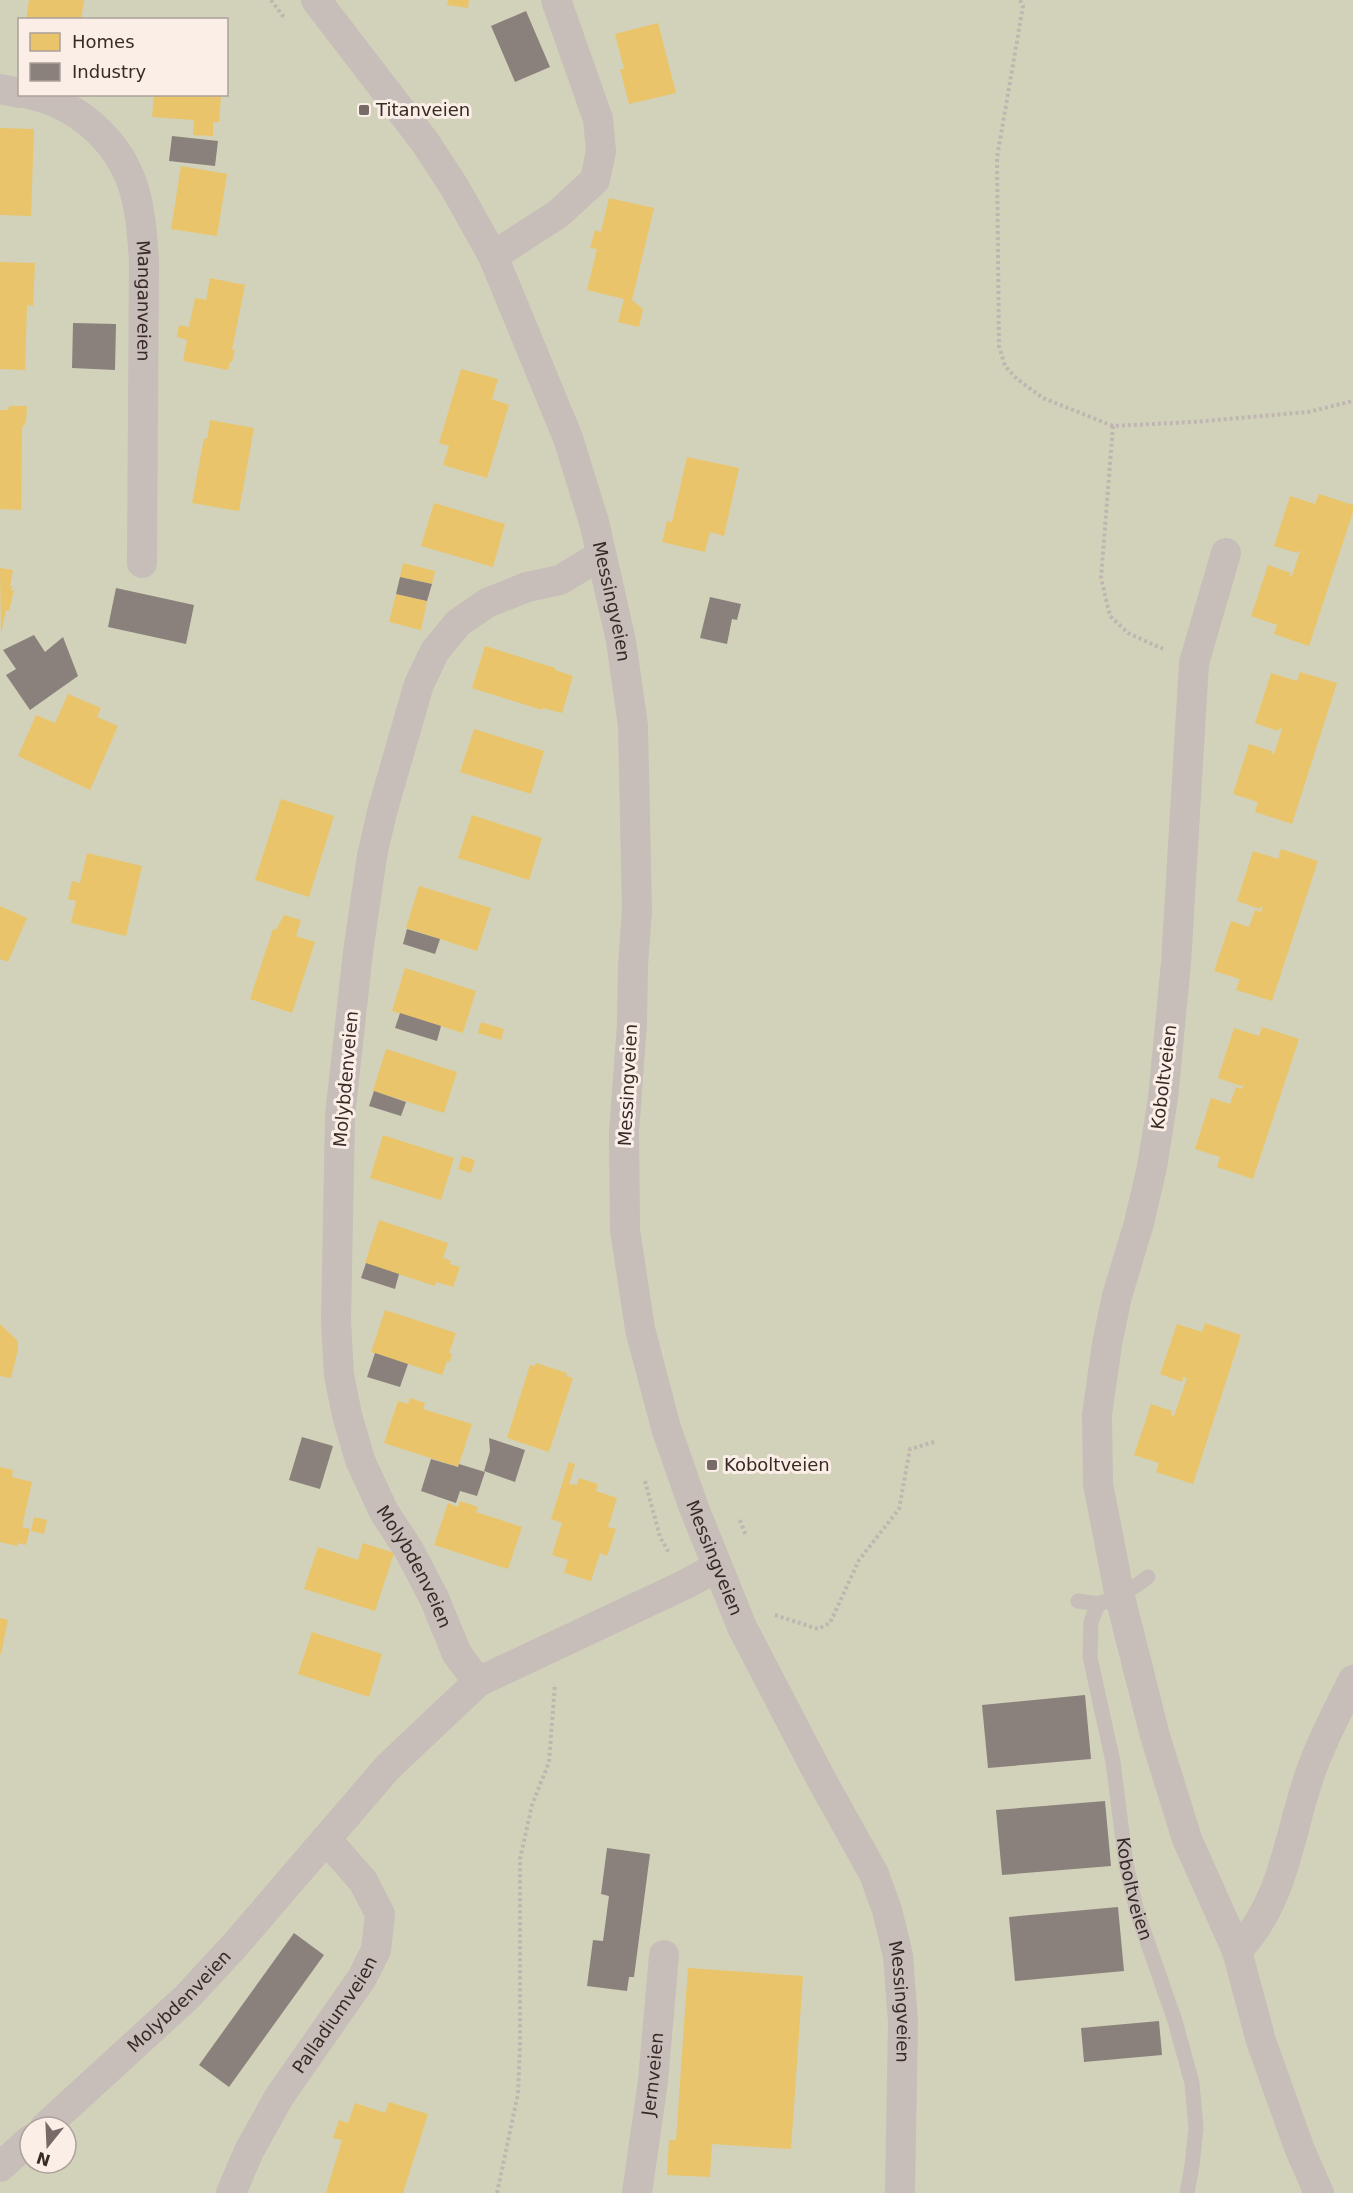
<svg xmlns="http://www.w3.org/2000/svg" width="1353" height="2193" font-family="'DejaVu Sans',sans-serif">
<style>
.green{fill:#d2d2ba;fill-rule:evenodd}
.homes{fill:#e9c46a}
.industry{fill:#8a817c}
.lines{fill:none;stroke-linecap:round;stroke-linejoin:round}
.path{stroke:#bfb6b2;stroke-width:4;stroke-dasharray:3 3;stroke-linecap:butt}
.lane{stroke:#c7bdb9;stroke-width:15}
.street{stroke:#c7bdb9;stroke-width:30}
.poi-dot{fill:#776b68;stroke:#faeee7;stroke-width:2}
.labels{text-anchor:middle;stroke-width:6;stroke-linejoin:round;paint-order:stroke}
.poi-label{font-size:18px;fill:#372a27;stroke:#faeee7;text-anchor:start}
.street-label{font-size:18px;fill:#372a27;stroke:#faeee7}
</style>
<rect width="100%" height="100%" fill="#ede5e0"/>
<path class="green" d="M0,0h1353v2193h-1353zM20,20h206v74h-206zM30,2127h36v36h-36z"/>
<path class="homes" d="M29,0h55l-3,20h-55z
M448,0h21l-1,8 -21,-3z
M658,23l18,70 -47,11 -9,-35h4l-9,-35z
M154,94l67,2 -2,26h-6v14l-20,-1 1,-15 -42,-3z
M0,128l34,1 -3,87 -31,-1z
M181,166l46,8 -10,62 -46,-7z
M609,198l45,10 -22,92 11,9 -4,18 -21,-5 6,-23 -37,-9 10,-41 -7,-1 5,-18 6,2z
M0,262l35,1 -2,43 -6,-1 -2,65 -25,-1z
M210,278l35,7 -13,65h3l-3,12h-2l-2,8 -45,-9 4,-21 -10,-3 2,-12 10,2 6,-29 11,2z
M461,369l37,10 -6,20 17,6 -22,73 -44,-13 6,-19 -10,-3z
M9,406h18l-1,16 -4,6 -1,82 -21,-1v-99h8z
M210,420l44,8 -15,83 -47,-8 12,-65 3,1z
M687,457l52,11 -15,68 -14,-4 -5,20 -43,-10 5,-21 5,1z
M1319,494l34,11v7l-44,134 -35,-12 3,-9 -26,-9 17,-51 23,8 -1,3h2l8,-25h-2l-1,2 -23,-7 16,-50 25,8z
M434,503l71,21 -12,43 -72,-21z
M403,563l32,8 -3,13 -32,-7z
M0,568l13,2 -3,16h2l-1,4h3l-5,21 -3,-1 -5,25z
M396,594l31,7 -6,29 -32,-8z
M485,646l70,22v2l18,6 -11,37 -19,-5 -1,2 -70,-22z
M1300,672l37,11 -45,141 -37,-12 3,-10 -25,-8 16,-50 23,7v2l2,1 8,-25 -3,-1 -1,3 -23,-8 16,-50 26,8z
M68,694l33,14 -4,9 21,9 -28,64 -72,-34 18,-41 19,8z
M474,729l70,22 -13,43 -71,-22z
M281,799l53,17 -25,81 -54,-17z
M472,815l70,23 -13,42 -71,-22z
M1281,849l37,12 -46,140 -36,-11 4,-11 -26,-8 17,-50 18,6 6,-17 6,2 2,-5 -2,-1 -1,3 -23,-8 16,-50 25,8z
M87,853l55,13 -16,70 -55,-13 5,-22 -8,-2 4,-18 8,2z
M419,886l72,22 -14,43 -71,-23z
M0,906l27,12 -19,44 -8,-3z
M284,915l17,5 -5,16 19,6 -23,71 -42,-14 23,-70 3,1z
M405,968l71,23 -13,42 -71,-22z
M481,1022l23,7 -3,11 -23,-7z
M1262,1027l37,12 -46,140 -36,-12 3,-10 -25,-8 16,-51 19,6 6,-17 6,2 2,-5 -3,2 -23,-8 16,-50 25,8z
M386,1049l71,23 -13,41 -71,-22z
M383,1135l71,23 -13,42 -71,-22z
M462,1156l13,4 -4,13 -13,-4z
M379,1220l69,23 -5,15 8,3 -1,3 10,3 -7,20 -17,-5 -1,4 -70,-23z
M385,1310l71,23 -7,20 3,1 -2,8 -3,-1 -5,14 -71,-23z
M1205,1323l36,12 -48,149 -37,-12 3,-9 -25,-8 17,-51 21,7 -1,4 3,1 13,-38 -4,-1 -1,5 -22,-8 17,-50 25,8z
M0,1324l18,17v8l-7,29 -11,-2z
M536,1363l31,10 -1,3 7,2 -24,74 -42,-14 23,-73 5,1z
M410,1398l15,5 -2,6 49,15 -14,43 -74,-24 14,-42 10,3z
M569,1462l6,2 -6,20 8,1 2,-7 19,6 -2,7 21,7 -9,29 8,2 -9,27 -7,-3 -9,28 -27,-8 4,-13 -16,-5 10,-32 -11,-4z
M0,1467l13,3 -1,7 20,5 -10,45 8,2 -4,16 -8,-2 -1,3 -17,-4z
M460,1501l18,6 -2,5 46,15 -14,42 -74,-24 14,-42 10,4z
M34,1517l13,3 -3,14 -13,-3z
M363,1543l31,10 -19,58 -71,-22 14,-42 40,13z
M0,1618l8,2 -7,34h-1z
M312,1632l70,22 -13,43 -71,-23z
M688,1968l115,8 -12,173 -79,-5 -2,33 -43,-2 2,-35h7z
M389,2102l39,12 -25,79h-77l16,-53 -9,-2 6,-18 9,3 7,-20 30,10z"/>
<path class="industry" d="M526,11l24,56 -35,15 -24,-56z
M172,136l46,5 -3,25 -46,-5z
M73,323l43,1 -1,46 -43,-2z
M400,577l32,7 -5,17 -31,-7z
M116,588l78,17 -8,39 -78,-17z
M710,597l31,7 -4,16 -5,-1 -5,25 -27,-6z
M34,635l11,17 18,-15 15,39 -48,34 -24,-35 10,-6 -13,-19z
M407,929l33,10 -5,15 -32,-10z
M400,1013l41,13 -4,15 -42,-13z
M374,1091l32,11 -5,14 -32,-10z
M366,1263l33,11 -4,15 -34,-11z
M375,1353l33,11 -8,23 -33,-10z
M302,1437l31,9 -13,43 -31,-9z
M489,1438l36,12 -10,32 -31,-11 6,-20z
M431,1459l27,8 1,-3 26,8 -8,24 -17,-5 -4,12 -35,-12z
M1085,1695l6,64 -103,9 -6,-63z
M1105,1801l6,65 -109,9 -6,-65z
M607,1848l43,6 -16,123h-5l-2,14 -40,-5 6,-46 10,1 6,-45 -8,-2z
M1118,1907l6,64 -109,10 -6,-64z
M294,1933l30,22 -95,132 -30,-22z
M1159,2021l3,34 -78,7 -3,-34z"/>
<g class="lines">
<path class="path" d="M271,0l14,19
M1020,0l3,6 -26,152 2,188 6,20 12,13 26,19 70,28 80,-4 115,-10 45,-11
M1113,426l-12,152 9,38 18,17 35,16
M645,1481l15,56 9,16
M740,1520l6,16
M775,1615l43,14 12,-6 29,-63 40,-51 11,-60 24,-7
M497,2193l21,-99 2,-48v-187l12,-54 17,-43 6,-78"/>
<g class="lane">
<path id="s1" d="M1148,1577l-28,20 -22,7 -7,18 -1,35 23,105 13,102 11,48 38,109 17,62 4,45 -4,38 -5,27"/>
<path d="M1078,1601l20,3"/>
</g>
<g class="street">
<path id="s2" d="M316,0l109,142 30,46 38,68 75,182 26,84 27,119 12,85 4,184 -4,55 -1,58 -8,109 1,98 15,99 26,99 28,80 48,119 78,150 54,97 13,36 11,46 5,65 -3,172"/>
<path d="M0,89l20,4"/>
<path id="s3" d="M29,94c48,10 89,46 104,92 8,25 9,49 11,74l-2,303"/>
<path d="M493,256l65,-42 37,-34 6,-29 -3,-32 -42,-119"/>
<path d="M1226,553l-32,110 -18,300 -13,135 -11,69 -13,56 -22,73 -10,48 -10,71 1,69 22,113 35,139 32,103 50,112 24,90 39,109 19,43"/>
<path id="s4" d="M601,555l-41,25 -33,7 -40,16 -29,20 -23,28 -16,33 -37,128 -10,44 -14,96 -18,164 -4,205 3,54 8,40 13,45 24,52 25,38 25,48 23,56 21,28 208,-98 31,-17"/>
<path d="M1237,1951c49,-52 51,-116 74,-180 11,-31 27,-61 42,-91"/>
<path id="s5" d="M45,2127l142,-130 49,-53 152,-177 90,-85"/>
<path d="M0,2167l30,-27"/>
<path id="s6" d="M231,2193l18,-42 30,-54 83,-119 14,-28 4,-36 -17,-33 -37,-42"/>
<path id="s7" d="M637,2193l16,-112 11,-126"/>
</g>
</g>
<g class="poi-dot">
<rect x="358" y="104" width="12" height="12" rx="3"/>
<rect x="706" y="1459" width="12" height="12" rx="3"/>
</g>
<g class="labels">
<g class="poi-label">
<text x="376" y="116">Titanveien</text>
<text x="724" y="1471">Koboltveien</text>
</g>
<g class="street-label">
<text dy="6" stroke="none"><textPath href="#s3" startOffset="261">Manganveien</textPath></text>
<text dy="6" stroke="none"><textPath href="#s2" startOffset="678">Messingveien</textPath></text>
<text transform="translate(1164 1077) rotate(-83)" y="6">Koboltveien</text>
<text transform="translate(346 1079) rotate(-85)" y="6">Molybdenveien</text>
<text transform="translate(628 1085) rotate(-87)" y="6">Messingveien</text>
<text dy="6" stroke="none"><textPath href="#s2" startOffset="1650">Messingveien</textPath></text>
<text dy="6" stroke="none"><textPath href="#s4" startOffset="1140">Molybdenveien</textPath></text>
<text dy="6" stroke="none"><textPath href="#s1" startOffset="348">Koboltveien</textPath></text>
<text dy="6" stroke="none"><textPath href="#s5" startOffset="184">Molybdenveien</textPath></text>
<text dy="6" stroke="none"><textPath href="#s2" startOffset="2136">Messingveien</textPath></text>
<text dy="6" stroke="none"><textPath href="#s6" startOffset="207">Palladiumveien</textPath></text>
<text dy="6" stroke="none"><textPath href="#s7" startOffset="120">Jernveien</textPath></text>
</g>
</g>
<rect x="18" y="18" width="210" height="78" fill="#faeee7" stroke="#aca09a" stroke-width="1.5"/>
<rect x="30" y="33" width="30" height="18" fill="#e9c46a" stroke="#aca09a" stroke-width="1.5"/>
<text x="72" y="48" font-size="18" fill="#372a27">Homes</text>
<rect x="30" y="63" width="30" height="18" fill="#8a817c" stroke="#aca09a" stroke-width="1.5"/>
<text x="72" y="78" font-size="18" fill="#372a27">Industry</text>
<g transform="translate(48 2145) rotate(198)"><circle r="28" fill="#faeee7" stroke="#aca09a" stroke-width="1.5"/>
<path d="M0-4.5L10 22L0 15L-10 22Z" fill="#776b68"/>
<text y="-9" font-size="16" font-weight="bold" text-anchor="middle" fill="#372a27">N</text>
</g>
</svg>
